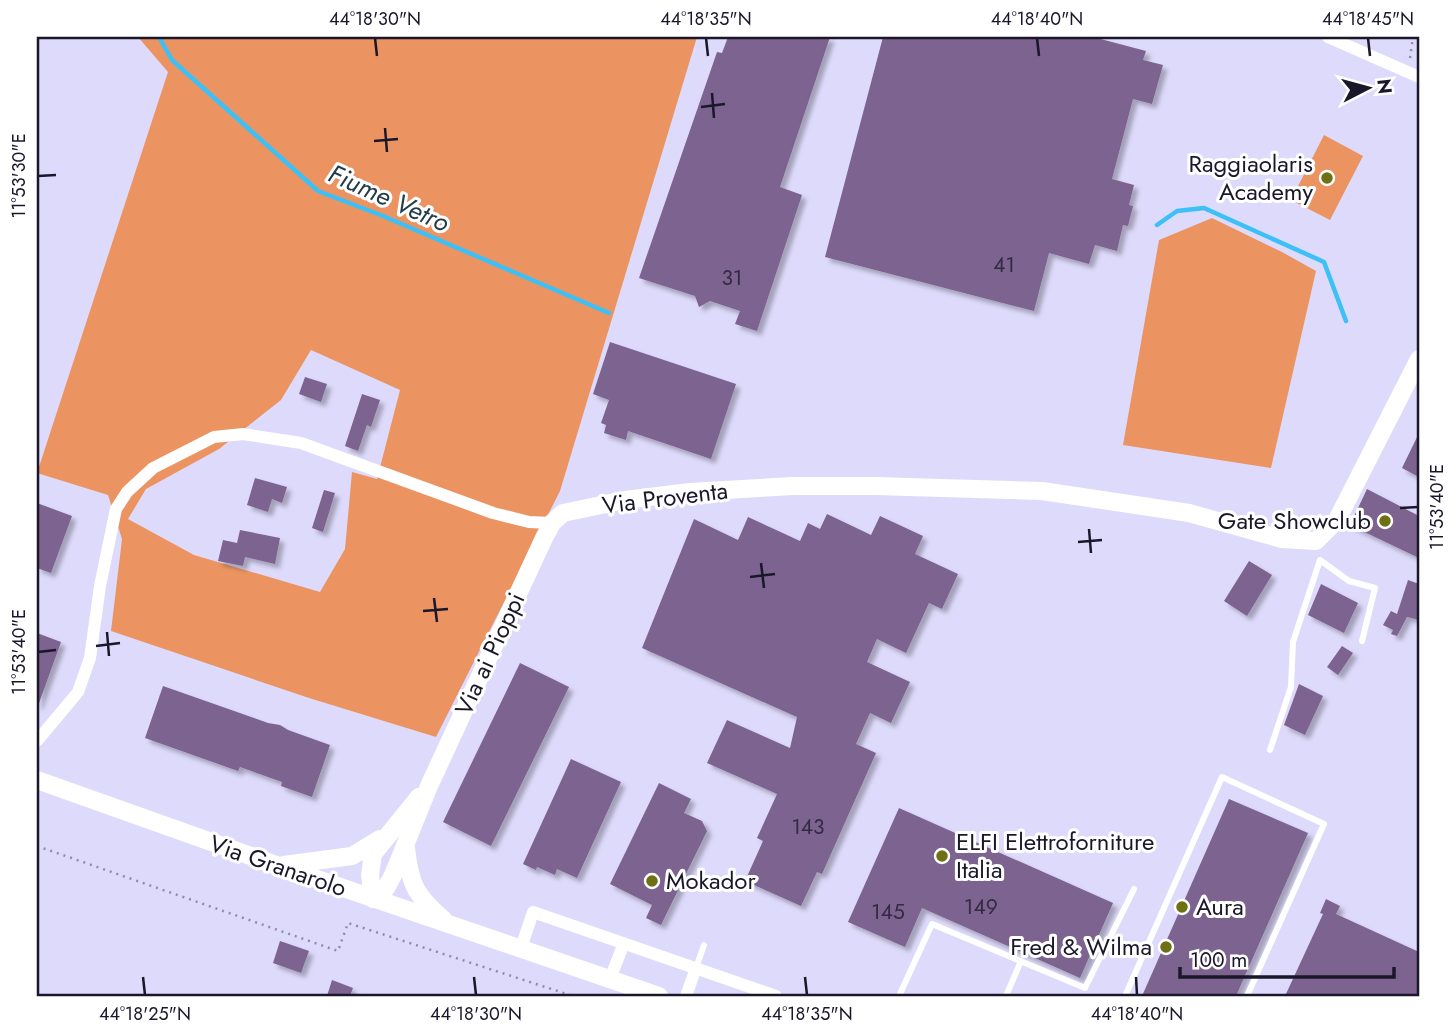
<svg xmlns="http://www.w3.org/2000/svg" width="1456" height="1033" font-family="Jost,sans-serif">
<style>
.green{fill:#eb9462;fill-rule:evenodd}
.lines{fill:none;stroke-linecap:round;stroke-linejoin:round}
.stream{stroke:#3cc0f6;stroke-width:4.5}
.building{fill:#7d638f;filter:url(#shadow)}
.path{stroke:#908ca8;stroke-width:2.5;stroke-dasharray:2 5;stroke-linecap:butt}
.lane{stroke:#fff;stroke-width:6}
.street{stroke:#fff;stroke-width:12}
.secondary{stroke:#fff;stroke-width:18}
.ticks{fill:none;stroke:#1a172a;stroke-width:2.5}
.poi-dot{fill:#6f7014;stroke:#fff;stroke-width:2.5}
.labels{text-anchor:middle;stroke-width:6;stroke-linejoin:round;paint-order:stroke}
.number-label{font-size:21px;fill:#332a43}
.poi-label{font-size:24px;fill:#1a172a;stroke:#fff;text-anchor:end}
.street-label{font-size:24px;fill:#1a172a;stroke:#fff}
.water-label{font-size:26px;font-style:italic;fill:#223c49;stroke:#fff}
.neatline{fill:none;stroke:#1a172a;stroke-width:2.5}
.ticks-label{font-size:18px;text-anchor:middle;fill:#1a172a}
</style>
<defs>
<filter id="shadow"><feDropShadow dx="4.5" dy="4.5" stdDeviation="2" flood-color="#0004"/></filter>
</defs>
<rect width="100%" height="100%" fill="#dedafb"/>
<path class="green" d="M138,37h559l-137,454 -124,246 -127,-39 -198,-67 11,-92 -14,-44 -71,-22 131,-401zM311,350l89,40 -23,89 -25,-7 -7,77 -25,43 -126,-37 -66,-36 18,-30 73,-40 62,-49z
M1324,135l39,21 -33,64 -39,-20z
M1212,218l70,34 34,19 -45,197 -148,-23 36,-205z"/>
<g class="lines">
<path class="stream" d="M159,37l13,23 146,131 65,25 226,97
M1157,225l20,-14 27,-3 120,54 22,59"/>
</g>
<path class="building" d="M728,37h102l-50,150 22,8 -45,136 -22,-7 5,-13 -30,-10 -11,6 -4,-11 -56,-18 78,-226 5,1z
M883,37h210l53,14 -3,9 20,5 -11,39 -19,-5 -21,80 22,6 -5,20 4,1 -5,20 -5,-1 -6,26 -22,-6 -6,19 -40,-11 -15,58 -209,-54z
M610,342l126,42 -25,75 -83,-28 -2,9 -22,-7 2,-8 -5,-2 8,-23 -16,-6z
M305,377l22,7 -6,18 -22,-8z
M362,394l18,6 -9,27 -4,-2 -9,26 -13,-5z
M1419,433v44l-17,-9z
M255,478l32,9 -5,16 -10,-4 -4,13 -21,-7z
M1367,489l52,27v42l-69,-33z
M324,490l11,3 -12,39 -11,-4z
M37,503l35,13 -21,57 -14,-5z
M827,514l44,21 9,-19 43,20 -8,18 43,20 -16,35 -13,-6 -23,50 -29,-14 -10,23 43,20 -19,41 -21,-10 -14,31 20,9 -54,121 -5,-2 -16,34 -56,-25 18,-40 -6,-3 20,-44 -70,-31 20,-43 63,28 7,-31 -155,-69 52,-129 44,21 10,-23 52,24 8,-18 12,6z
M240,530l40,8 -5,26 -30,-7 -2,9 -25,-5 5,-21 14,3z
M1249,561l23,14 -25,41 -23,-15z
M1408,580l11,4v36l-12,-3 -10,19 -6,-2 2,-4 -10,-5 8,-14 6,3z
M1321,584l37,19 -14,30 -36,-18z
M37,633l24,9 -23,64 -1,-1z
M1342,646l11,7 -15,22 -11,-8z
M520,663l49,24 -78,159 -48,-24z
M1299,684l24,12 -18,39 -21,-10z
M163,686l105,37 12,2 8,5 42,15 -18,52 -31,-11 1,-4 -42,-15 -2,4 -93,-33z
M571,759l50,23 -44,96 -20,-9 -2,6 -18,-8 -1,3 -13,-6z
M659,783l32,16 -7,14 18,8 5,10 -46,94 -15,-7 6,-13 -42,-21z
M1229,799l79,34 -72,163h-94z
M899,808l214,95 -33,75 -158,-70 -17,39 -57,-25z
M1326,899l14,7 -4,8 83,38v44h-134l38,-82 -3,-1z
M280,941l29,10 -8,22 -28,-10z
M332,980l21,8 -3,8h-23z"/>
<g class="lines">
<path class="path" d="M1410,58l3,-21
M37,846l301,105 10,-28 225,73"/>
<path class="lane" d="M1270,750l21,-63 2,-45 27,-82 29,21 26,7 -13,53
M696,968l8,-23
M899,996l33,-72 153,64 49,-99
M1006,996l15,-35
M1125,996l97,-219 102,47 -77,172"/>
<path class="street" d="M1328,37l91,40
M37,741l41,-49 12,-34 10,-72 16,-77 11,-17 26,-24 61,-31 29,-3 58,9 192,70 36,9 23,1
M521,948l12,-36 243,84
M610,979l14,-36
M686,996l10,-28"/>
<path class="secondary" d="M37,780l242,86 380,130
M406,848c4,36 9,47 37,71
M284,865l68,-9 28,-17
M373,899l13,-11 7,-13 36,-89 115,-248 8,-15 11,-10 62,-13 65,-8 103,-6h82l167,5 147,22 93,26 34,2 21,-21 82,-161
M373,899l-3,-24 3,-21 46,-57"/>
</g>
<path class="ticks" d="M375,38l2,18M706,38l2,18M1037,38l2,18M1368,38l2,18M712,93l2,25M701,107l24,-3M385,128l2,24M374,141l24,-2M38,176l18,-1M1400,508l18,-1M1089,529l2,24M1078,542l24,-2M761,563l3,25M750,577l25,-3M434,598l3,24M423,611l25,-2M107,632l2,24M96,646l24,-3M38,652l18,-2M143,977l2,18M474,977l2,18M805,977l2,18M1136,977l1,18"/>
<g class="poi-dot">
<circle cx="1327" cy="178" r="7"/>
<circle cx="1385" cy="521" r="7"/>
<circle cx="942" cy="856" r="7"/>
<circle cx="652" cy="881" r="7"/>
<circle cx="1182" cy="907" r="7"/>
<circle cx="1166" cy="947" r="7"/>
</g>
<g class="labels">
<g class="number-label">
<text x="1004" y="272">41</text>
<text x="732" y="285">31</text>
<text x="808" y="834">143</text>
<text x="981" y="914">149</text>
<text x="888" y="919">145</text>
</g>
<g class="poi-label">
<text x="1313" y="172">Raggiaolaris<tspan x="1313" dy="28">Academy</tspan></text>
<text x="1371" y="529">Gate Showclub</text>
<text x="956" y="850" text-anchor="start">ELFI Elettroforniture<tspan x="956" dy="28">Italia</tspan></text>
<text x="666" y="889" text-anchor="start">Mokador</text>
<text x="1196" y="915" text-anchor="start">Aura</text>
<text x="1152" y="955">Fred &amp; Wilma</text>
</g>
<g class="street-label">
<text transform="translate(665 498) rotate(-7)" y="8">Via Proventa</text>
<text transform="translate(490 654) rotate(-65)" y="8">Via ai Pioppi</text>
<text transform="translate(278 866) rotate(19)" y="8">Via Granarolo</text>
</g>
<g class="water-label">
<text transform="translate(389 198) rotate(24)" y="9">Fiume Vetro</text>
</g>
</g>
<rect width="1456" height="1033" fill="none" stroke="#ffffff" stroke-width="77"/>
<g transform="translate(1368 88) rotate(84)" stroke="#ffffff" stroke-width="5" paint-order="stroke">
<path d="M0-5L12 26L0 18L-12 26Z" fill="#1a172a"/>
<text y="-10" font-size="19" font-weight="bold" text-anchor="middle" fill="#1a172a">N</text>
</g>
<path d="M1180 967v10h214v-10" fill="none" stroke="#1a172a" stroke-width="3.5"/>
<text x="1190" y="967" font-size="21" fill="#1a172a" stroke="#ffffff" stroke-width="5" paint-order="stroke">100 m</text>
<rect x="38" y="38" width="1380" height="957" class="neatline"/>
<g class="ticks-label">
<text x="375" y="25">44°18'30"N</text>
<text x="706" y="25">44°18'35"N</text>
<text x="1037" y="25">44°18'40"N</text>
<text x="1368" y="25">44°18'45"N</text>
<text transform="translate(19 176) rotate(-90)" y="6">11°53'30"E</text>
<text transform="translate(1437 507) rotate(-90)" y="6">11°53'40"E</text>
<text transform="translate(19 652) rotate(-90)" y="6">11°53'40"E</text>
<text x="145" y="1020">44°18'25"N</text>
<text x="476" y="1020">44°18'30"N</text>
<text x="807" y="1020">44°18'35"N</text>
<text x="1137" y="1020">44°18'40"N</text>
</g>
</svg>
